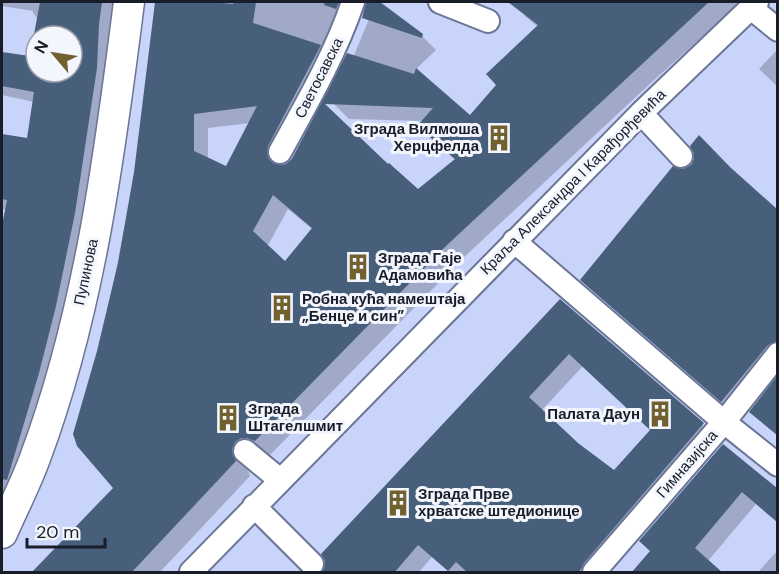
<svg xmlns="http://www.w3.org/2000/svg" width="779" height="574" font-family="'DM Sans',sans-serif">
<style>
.shadow{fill:#0003;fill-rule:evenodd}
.building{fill:#475f7b;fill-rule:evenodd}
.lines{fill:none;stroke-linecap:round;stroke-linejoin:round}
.pedestrian-casing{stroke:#6b7596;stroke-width:26}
.minor-casing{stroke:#6b7596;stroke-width:33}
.pedestrian{stroke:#fff;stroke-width:22}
.minor{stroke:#fff;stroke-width:30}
.labels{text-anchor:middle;stroke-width:6;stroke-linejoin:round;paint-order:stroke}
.street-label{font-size:15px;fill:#191d2a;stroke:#f3f6fd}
.poi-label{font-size:15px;font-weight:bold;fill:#191d2a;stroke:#f3f6fd;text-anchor:start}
</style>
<rect width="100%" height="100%" fill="#c8d4f9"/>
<path class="shadow" d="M2,2h114l-48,318 -66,204v-291l4,-23 -4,-1v-73l26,3 6,-37 -32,-7v-42l30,5 6,-39 -5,-6v-2l-31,-5zM36,36h36v36h-36z
M156,2h202l-27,67 -50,98 7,-3 35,-59 65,62 30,24 38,-30 -37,-35 4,-5 -74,-2 -15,-15 42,-102 45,33 15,15 -21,20 55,47 28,-32 40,-58 -12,-10 -14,-15h229l-87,78 -193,180 -191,195 -7,-3 -17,13 4,11 -90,96h-126l81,-84 -7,-176 27,-139zM250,123l-23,45 -19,-9v-31zM288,209l24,20 -27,34 -18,-16z
M778,49v38l-19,-18z
M684,171l49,1 45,39v157l-41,48 -155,-136z
M560,301l156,136 -116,135h-150l-18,-15 -13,15h-68zM583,366l69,64 -38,42 -37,-27 -36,-34z
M778,379v57l-27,-24z
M723,446l55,44v32l-22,-18 -48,57 -57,-9z
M778,550v22h-20z"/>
<path class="building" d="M40,2h62l-3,22 -2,44 -22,145 -19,93 -17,67 -32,107 -5,-1v-254l5,-25 -5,-1v-65l25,4 7,-46 -32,-6v-34l28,4zM36,36h36v36h-36z
M155,2h56l22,2 1,-2h22l-3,21 68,22 -53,101 -1,7 2,6 4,4 7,2 6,-1 6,-5 55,-106 67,21 2,-6 54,47 26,-30 -10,-11 52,-49 -30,-23h201l-263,244 -191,195 -8,-3h-6l-6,4 -3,7 4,12 -105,112h-100l82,-85 -36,-42 -4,-12 24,-83 21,-88 16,-91zM325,104l108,4 -16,18 38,33 -37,30 -29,-26 -1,1zM257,106l-31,60 -32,-15v-37zM273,195l39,33 -27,33 -32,-30z
M325,2h14l-3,7 -12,-4z
M366,2h14l43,32 -1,4 -60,-20z
M699,135l31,32 47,42v132l-10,5 -46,56 -141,-122 93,-114 10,3 8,-4 3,-6v-5l-4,-8z
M560,299l144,124 -120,140 -3,6 -3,4h-110l-12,-11 -8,9 -30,-26 -24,28h-72l3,-12 -4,-7zM569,354l81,76 -36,40 -36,-27 -49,-46z
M777,376v59l-28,-23z
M723,444l54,44v34l-35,-30 -47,56 28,25h-92l19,-22 -11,-10z"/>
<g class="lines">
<g class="pedestrian-casing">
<path id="pedestrian" d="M440,2l48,19
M751,8l27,22
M641,113l40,43
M280,152c27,-49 55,-97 73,-150
M514,241l210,181 54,43
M245,451l35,29
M254,506l58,58
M191,572l450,-459 116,-111
M594,572l130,-150 54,-68"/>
</g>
<g class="minor-casing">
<path id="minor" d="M2,533c11,-25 24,-50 33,-75 54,-144 75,-305 94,-456"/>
</g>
<use href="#pedestrian" class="pedestrian"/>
<use href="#minor" class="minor"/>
</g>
<defs>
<g id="building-bare" transform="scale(2.07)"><path d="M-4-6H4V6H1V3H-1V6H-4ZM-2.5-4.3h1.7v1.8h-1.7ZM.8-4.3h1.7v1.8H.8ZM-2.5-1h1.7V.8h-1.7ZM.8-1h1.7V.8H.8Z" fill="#71612e" stroke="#f3f6fd" stroke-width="2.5" paint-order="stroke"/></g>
</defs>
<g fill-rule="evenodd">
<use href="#building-bare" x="499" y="138"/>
<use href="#building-bare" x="358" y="267"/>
<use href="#building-bare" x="282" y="308"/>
<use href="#building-bare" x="660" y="414"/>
<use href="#building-bare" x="228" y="418"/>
<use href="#building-bare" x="398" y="503"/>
</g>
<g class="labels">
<g class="street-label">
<text transform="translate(319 78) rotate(-63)" y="5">Светосавска</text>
<text transform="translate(573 182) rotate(-45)" y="5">Краља Александра I Карађорђевића</text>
<text transform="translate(86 272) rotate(-78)" y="5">Пупинова</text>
<text transform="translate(687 464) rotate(-49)" y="5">Гимназијска</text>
</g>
<g class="poi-label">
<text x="479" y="134" text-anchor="end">Зграда Вилмоша<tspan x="479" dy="17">Херцфелда</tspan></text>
<text x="378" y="263">Зграда Гаје<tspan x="378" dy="17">Адамовића</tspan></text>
<text x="302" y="304">Робна кућа намештаја<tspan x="302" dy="17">„Бенце и син”</tspan></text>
<text x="248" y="414">Зграда<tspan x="248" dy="17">Штагелшмит</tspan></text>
<text x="640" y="419" text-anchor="end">Палата Даун</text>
<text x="418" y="499">Зграда Прве<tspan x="418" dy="17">хрватске штедионице</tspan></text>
</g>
</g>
<rect width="779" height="574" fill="none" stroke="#191d2a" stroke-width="6"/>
<g transform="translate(54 54) rotate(299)"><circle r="28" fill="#f3f6fd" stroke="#9c9fa9" stroke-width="1.5"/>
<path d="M0-4.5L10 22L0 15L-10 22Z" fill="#71612e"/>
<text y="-9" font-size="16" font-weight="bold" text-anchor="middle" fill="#191d2a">N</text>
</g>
<path d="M27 538v9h78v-9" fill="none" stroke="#191d2a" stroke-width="3"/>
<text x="36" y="538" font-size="18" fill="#191d2a" stroke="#f3f6fd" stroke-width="4.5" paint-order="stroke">20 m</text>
</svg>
